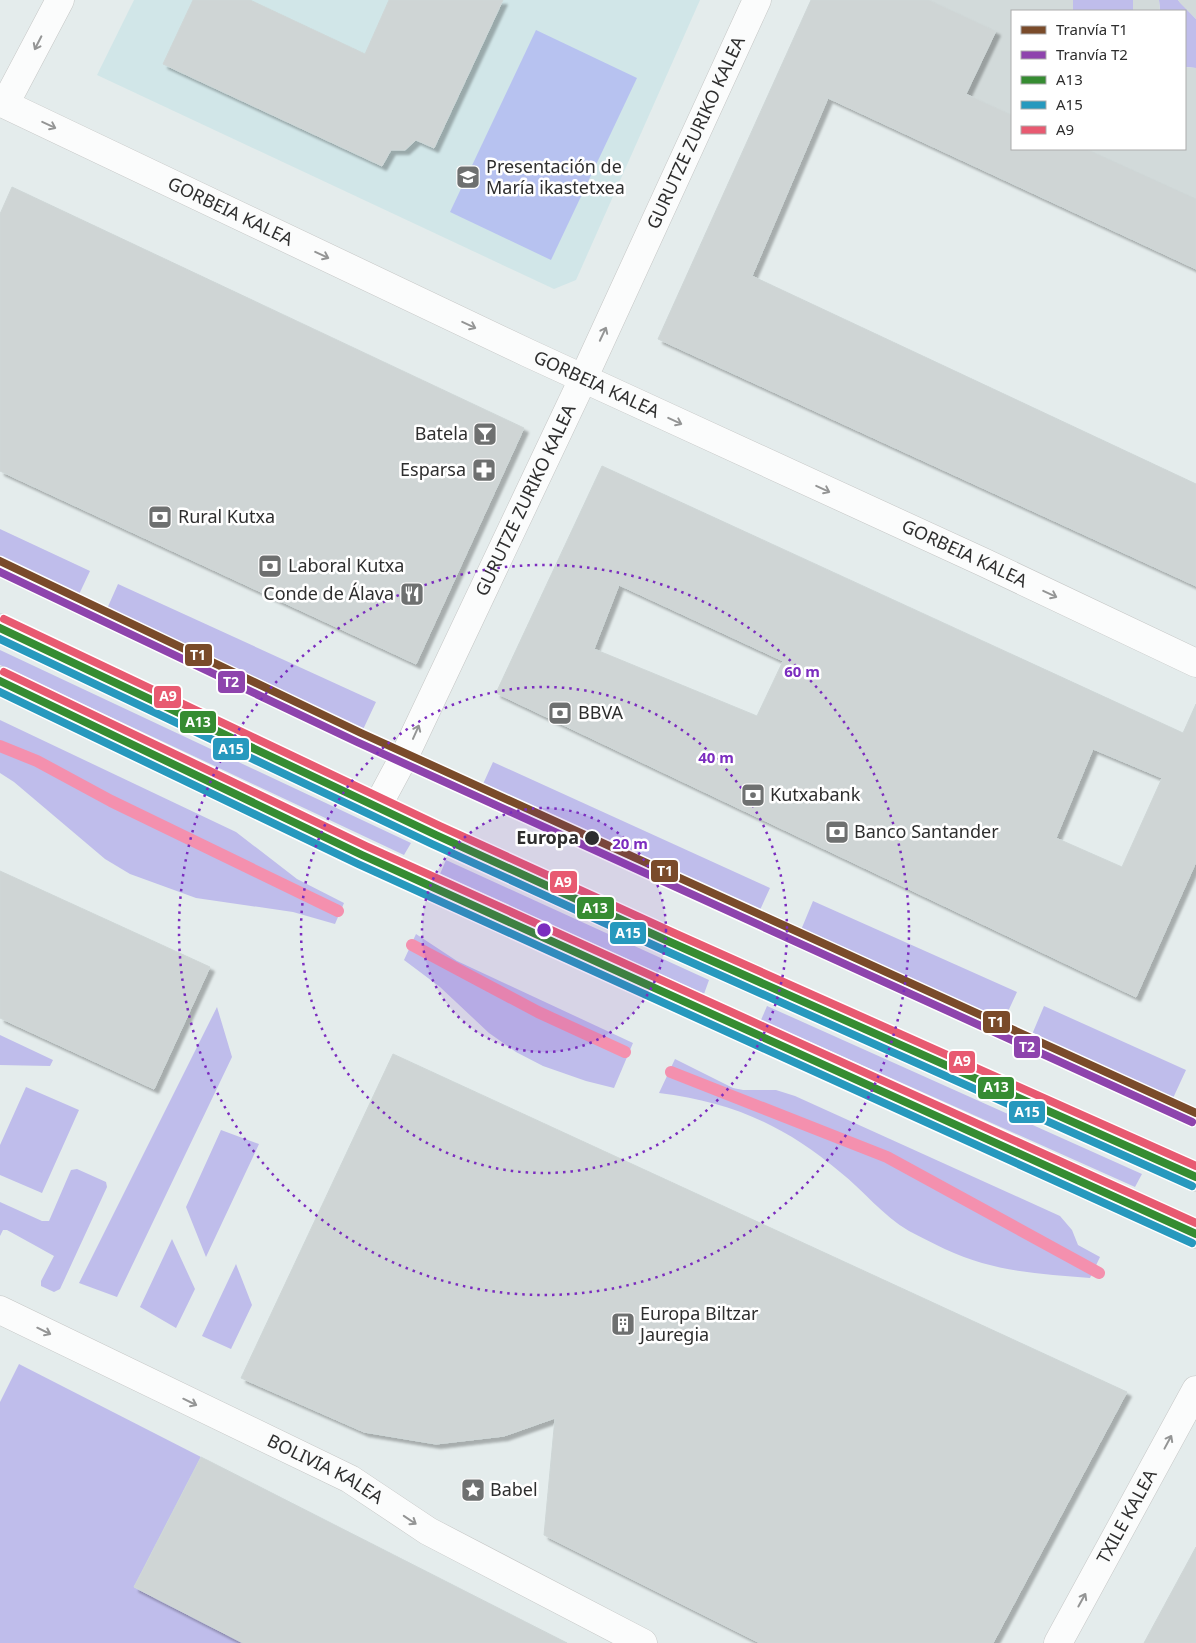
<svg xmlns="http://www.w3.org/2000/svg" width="1196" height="1643" font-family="'Noto Sans',sans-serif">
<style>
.education{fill:#d1e6e8}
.green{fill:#bfbdeb}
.pitch{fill:#b7c2f0}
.plaza{fill:#d2dada}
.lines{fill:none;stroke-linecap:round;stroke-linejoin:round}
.stream{stroke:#f490ae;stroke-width:12}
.building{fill:#cfd5d5;stroke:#cfd7d7;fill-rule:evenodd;filter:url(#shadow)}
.street-casing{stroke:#c5c6c5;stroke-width:29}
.primary-casing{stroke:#c4c6c6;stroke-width:29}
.street{stroke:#fbfcfc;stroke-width:28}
.primary{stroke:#d4e5e9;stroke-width:28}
.bus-1-casing{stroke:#fff;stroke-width:11}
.bus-2-casing{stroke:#fff;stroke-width:11}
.bus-3-casing{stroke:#fff;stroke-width:11}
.bus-1{stroke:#368c32;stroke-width:8}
.bus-2{stroke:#2799be;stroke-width:8}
.bus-3{stroke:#e85a71;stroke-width:8}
.tram-1-casing{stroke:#fff;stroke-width:11}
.tram-2-casing{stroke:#fff;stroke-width:11}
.tram-1{stroke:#7a4b2a;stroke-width:8}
.tram-2{stroke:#8e44ad;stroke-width:8}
.oneway{stroke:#949595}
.ring{fill:none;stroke:#7b2cbf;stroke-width:2.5;stroke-dasharray:2.5 5}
.stop-dot{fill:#2e2e2e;stroke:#fff;stroke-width:2}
.labels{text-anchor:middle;stroke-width:5;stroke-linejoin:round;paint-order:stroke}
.street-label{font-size:18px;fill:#2e2e2e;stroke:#fff}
.poi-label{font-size:18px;fill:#2e2e2e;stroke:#fff;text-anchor:start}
.stop-label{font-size:18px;font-weight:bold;fill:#2e2e2e;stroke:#fff;text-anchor:end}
.centre{fill:#7b2cbf;stroke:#fff;stroke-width:2.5}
.ring-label{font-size:15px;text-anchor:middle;font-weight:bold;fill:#7b2cbf;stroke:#fff;stroke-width:5;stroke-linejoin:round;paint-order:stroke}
.line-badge{stroke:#fff;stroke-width:2}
.badge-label{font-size:14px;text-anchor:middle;font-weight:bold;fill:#fff}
</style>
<defs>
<filter id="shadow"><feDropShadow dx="4.5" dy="4.5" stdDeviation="1" flood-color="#0004"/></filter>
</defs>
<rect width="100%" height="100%" fill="#e4ecec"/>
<path class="education" d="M134,0h566l-124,280 -22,9 -457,-214z"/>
<path class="green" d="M1073,0h60v11h-60z
M1159,0h19l18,19v49l-11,-1v-56h-25z
M0,529l90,42 -16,34 -74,-35z
M118,584l258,118 -17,36 -257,-118z
M0,650l411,193 -7,12 -404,-190z
M0,720l236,112 61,47 47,24 -9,21 -42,-12 -97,-14 -66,-24 -25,-15 -91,-77 -14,-9z
M493,762l277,126 -16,35 -276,-128z
M446,860l263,120 -5,14 -264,-120z
M813,901l204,91 -18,39 -203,-89z
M416,934l41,27 176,82 -19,45 -28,-7 -43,-15 -27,-14 -27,-19 -49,-46 -36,-27z
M767,1006l375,168 -7,13 -374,-167z
M1044,1006l142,64 -18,39 -140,-65z
M217,1007l15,50 -115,240 -38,-14z
M0,1035l53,25 -3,6 -50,-1z
M675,1059l58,29 10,2h33l19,6 265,120 12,14 6,15 22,12 -10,21c-36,-3 -73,-5 -108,-15 -25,-7 -50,-20 -73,-32 -27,-16 -45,-40 -69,-59 -56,-47 -108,-70 -181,-79z
M26,1087l53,23 -37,83 -42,-18v-30z
M221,1130l38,14 -53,113 -20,-50z
M77,1169l29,13 1,5 -47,102 -6,3 -13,-6v-5l13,-25 -47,-26h-4l-3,6v-34l42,19h7l22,-51z
M172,1239l23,50 -19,39 -36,-21z
M236,1264l16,41 -21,44 -29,-13z
M19,1364l182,93 -67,130 109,56h-243v-241z"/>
<path class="pitch" d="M536,30l101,48 -86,182 -101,-48z"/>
<path class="plaza" d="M929,0h144v11h-61v104l-46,-21 30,-63z
M1133,0h26l1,11h-27z
M1178,0h18v19l-16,-16z
M1185,67l11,1v132l-111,-51h100z"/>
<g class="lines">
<path class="stream" d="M0,746l37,15 74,40 227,110
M412,945l126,67 87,40
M671,1072l216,85 212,116"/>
</g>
<path class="building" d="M193,0h57l115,54 24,-54h114l-69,148 -18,-8 -11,10h-14l-9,16 -219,-102z
M811,0h118l67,31 -30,63 46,21v34h74l110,50v70l-368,-171 -76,178 444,208v102l-538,-247z
M12,187l512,241 -108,236 -416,-193v-257z
M602,466l581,267 13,-29v158l-60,135 -640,-304zM619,585l164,76 -26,55 -163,-67zM1093,749l69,29 -40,89 -66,-29z
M0,871l210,96 -56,122 -154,-71z
M393,1054l734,338 -134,251h-233l-216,-108 11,-117 -51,18 -68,8 -72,-12 -123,-54z
M201,1457l366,186h-324l-109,-56z
M1196,1547v96h-52z"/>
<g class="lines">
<g class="street-casing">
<g id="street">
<path id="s1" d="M0,102l528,251 455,209 213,101"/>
<path d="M5,104l55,-104"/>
<path id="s2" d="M377,807l29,-54 177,-374 174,-379"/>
<path id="s3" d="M0,1310l350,169 78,52 215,112"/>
<path id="s4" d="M1058,1643l138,-253"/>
</g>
</g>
<g class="primary-casing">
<path id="primary" d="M0,628l436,207 234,107 526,235
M0,681l362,174 834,379"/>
</g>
<use href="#street" class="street"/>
<use href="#primary" class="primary"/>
<g class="bus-1-casing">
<path id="bus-1" d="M0,628l436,207 234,107 526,235
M0,681l362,174 834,379"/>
</g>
<g class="bus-2-casing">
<path id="bus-2" d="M0,639l432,205 234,107 526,235
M0,692l358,172 834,379"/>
</g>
<g class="bus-3-casing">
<path id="bus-3" d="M4,619l436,207 234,107 522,233
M4,672l362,174 830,377"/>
</g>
<use href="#bus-1" class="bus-1"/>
<use href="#bus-2" class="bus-2"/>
<use href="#bus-3" class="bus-3"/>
<g class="tram-1-casing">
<path id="tram-1" d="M0,561l361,172 835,380"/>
</g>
<g class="tram-2-casing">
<path id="tram-2" d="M0,572l357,170 835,380"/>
</g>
<use href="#tram-1" class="tram-1"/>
<use href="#tram-2" class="tram-2"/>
</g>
<defs><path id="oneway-shaft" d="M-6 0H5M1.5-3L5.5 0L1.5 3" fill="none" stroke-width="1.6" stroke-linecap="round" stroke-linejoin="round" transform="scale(1.25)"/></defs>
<g class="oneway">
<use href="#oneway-shaft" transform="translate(38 43) rotate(117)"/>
<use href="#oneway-shaft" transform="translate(49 125) rotate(25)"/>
<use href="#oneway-shaft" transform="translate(322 255) rotate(25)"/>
<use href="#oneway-shaft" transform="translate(469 325) rotate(25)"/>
<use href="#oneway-shaft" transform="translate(603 334) rotate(-65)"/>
<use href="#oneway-shaft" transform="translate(675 421) rotate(25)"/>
<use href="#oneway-shaft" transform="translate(823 489) rotate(25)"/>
<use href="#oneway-shaft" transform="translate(1050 594) rotate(25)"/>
<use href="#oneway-shaft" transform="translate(416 732) rotate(-66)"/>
<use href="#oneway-shaft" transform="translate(44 1331) rotate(26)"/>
<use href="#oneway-shaft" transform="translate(190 1402) rotate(26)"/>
<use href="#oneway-shaft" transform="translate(1168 1442) rotate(-62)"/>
<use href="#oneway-shaft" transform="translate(410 1520) rotate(34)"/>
<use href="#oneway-shaft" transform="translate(1082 1600) rotate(-61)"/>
</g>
<circle cx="544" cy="930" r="122" fill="#7b2cbf" fill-opacity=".12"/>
<g class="ring">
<circle cx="544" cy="930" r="122"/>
<circle cx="544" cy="930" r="243"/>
<circle cx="544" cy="930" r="365"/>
</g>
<defs>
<g id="school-square" transform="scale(1.25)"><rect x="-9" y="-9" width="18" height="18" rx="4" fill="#6e7070" stroke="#fff"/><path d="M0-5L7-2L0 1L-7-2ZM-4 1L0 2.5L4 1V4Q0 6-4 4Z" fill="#fff"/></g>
<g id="bar-square" transform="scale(1.25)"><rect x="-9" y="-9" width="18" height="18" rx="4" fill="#6e7070" stroke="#fff"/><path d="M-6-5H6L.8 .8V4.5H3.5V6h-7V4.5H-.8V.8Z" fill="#fff"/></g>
<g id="pharmacy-square" transform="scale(1.25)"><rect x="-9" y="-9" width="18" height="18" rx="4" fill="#6e7070" stroke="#fff"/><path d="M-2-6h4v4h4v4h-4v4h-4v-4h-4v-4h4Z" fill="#fff"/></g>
<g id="bank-square" transform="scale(1.25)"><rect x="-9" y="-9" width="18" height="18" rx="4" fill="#6e7070" stroke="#fff"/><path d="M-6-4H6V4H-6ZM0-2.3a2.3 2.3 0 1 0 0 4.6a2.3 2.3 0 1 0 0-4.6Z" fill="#fff"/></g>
<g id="restaurant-square" transform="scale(1.25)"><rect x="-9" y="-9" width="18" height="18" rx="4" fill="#6e7070" stroke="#fff"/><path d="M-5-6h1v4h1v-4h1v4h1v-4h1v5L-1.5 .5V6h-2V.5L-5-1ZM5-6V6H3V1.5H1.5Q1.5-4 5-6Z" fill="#fff"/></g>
<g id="building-square" transform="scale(1.25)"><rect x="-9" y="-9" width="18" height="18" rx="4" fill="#6e7070" stroke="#fff"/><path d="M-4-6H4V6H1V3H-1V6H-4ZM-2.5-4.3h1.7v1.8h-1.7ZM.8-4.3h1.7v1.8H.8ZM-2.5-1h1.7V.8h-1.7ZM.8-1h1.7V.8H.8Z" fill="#fff"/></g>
<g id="sight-square" transform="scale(1.25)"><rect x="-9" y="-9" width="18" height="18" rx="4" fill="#6e7070" stroke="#fff"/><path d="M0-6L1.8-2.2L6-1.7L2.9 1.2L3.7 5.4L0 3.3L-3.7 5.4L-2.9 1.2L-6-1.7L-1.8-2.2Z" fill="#fff"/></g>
</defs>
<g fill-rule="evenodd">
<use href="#school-square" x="468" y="177"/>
<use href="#bar-square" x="485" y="434"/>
<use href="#pharmacy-square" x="484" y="470"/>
<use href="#bank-square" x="160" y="517"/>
<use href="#bank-square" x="270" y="566"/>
<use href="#restaurant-square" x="412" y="594"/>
<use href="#bank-square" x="560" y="713"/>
<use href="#bank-square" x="753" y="795"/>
<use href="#bank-square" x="837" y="832"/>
<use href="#building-square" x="623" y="1324"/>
<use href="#sight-square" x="473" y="1490"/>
</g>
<circle class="stop-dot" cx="592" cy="838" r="8"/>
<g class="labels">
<g class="street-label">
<text dy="6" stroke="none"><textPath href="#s2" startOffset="746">GURUTZE ZURIKO KALEA</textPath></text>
<text dy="6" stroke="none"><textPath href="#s1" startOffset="255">GORBEIA KALEA</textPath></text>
<text dy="6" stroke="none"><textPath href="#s1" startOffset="660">GORBEIA KALEA</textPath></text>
<text dy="6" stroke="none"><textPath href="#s2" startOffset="341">GURUTZE ZURIKO KALEA</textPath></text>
<text dy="6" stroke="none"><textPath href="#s1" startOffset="1065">GORBEIA KALEA</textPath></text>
<text dy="6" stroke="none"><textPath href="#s3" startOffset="362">BOLIVIA KALEA</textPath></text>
<text dy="6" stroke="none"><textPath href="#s4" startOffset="144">TXILE KALEA</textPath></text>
</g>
<g class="poi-label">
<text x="486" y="173">Presentación de<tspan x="486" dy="21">María ikastetxea</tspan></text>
<text x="468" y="440" text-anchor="end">Batela</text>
<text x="466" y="476" text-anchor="end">Esparsa</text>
<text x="178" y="523">Rural Kutxa</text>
<text x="288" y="572">Laboral Kutxa</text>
<text x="394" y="600" text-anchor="end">Conde de Álava</text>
<text x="578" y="719">BBVA</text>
<text x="770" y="801">Kutxabank</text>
<text x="854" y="838">Banco Santander</text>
<text x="640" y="1320">Europa Biltzar<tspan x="640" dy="21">Jauregia</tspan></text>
<text x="490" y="1496">Babel</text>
</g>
<g class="stop-label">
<text x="579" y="844">Europa</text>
</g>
</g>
<circle cx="544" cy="930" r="8" class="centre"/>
<g class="ring-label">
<text x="802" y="677">60 m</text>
<text x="716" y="763">40 m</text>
<text x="630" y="849">20 m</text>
</g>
<g class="line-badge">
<rect x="184" y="643" width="29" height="24" rx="5" fill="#7a4b2a"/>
<rect x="217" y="670" width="29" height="24" rx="5" fill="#8e44ad"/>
<rect x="153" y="685" width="29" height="24" rx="5" fill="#e85a71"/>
<rect x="179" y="710" width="38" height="24" rx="5" fill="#368c32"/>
<rect x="212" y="737" width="38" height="24" rx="5" fill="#2799be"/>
<rect x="650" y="859" width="29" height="24" rx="5" fill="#7a4b2a"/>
<rect x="549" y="870" width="29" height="24" rx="5" fill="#e85a71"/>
<rect x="576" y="896" width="39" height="24" rx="5" fill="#368c32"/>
<rect x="609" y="921" width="38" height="24" rx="5" fill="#2799be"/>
<rect x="982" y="1010" width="29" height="24" rx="5" fill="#7a4b2a"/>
<rect x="1013" y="1035" width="28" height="24" rx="5" fill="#8e44ad"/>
<rect x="948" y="1050" width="28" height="24" rx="5" fill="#e85a71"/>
<rect x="977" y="1076" width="38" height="24" rx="5" fill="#368c32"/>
<rect x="1008" y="1100" width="38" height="24" rx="5" fill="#2799be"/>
</g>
<g class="badge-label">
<text x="198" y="660">T1</text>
<text x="231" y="687">T2</text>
<text x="168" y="701">A9</text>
<text x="198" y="727">A13</text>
<text x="231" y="754">A15</text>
<text x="665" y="876">T1</text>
<text x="563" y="887">A9</text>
<text x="595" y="913">A13</text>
<text x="628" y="938">A15</text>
<text x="996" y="1027">T1</text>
<text x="1027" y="1052">T2</text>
<text x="962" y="1066">A9</text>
<text x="996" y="1092">A13</text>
<text x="1027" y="1117">A15</text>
</g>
<rect x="1011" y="10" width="175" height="140" fill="#ffffff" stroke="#ababab"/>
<rect x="1021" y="26" width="25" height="8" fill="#7a4b2a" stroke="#ababab"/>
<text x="1056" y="35" font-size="15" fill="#2e2e2e">Tranvía T1</text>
<rect x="1021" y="51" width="25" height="8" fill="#8e44ad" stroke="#ababab"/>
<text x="1056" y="60" font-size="15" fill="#2e2e2e">Tranvía T2</text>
<rect x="1021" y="76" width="25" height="8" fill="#368c32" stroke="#ababab"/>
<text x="1056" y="85" font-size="15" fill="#2e2e2e">A13</text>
<rect x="1021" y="101" width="25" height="8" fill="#2799be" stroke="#ababab"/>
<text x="1056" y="110" font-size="15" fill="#2e2e2e">A15</text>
<rect x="1021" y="126" width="25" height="8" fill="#e85a71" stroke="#ababab"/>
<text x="1056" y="135" font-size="15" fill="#2e2e2e">A9</text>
</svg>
